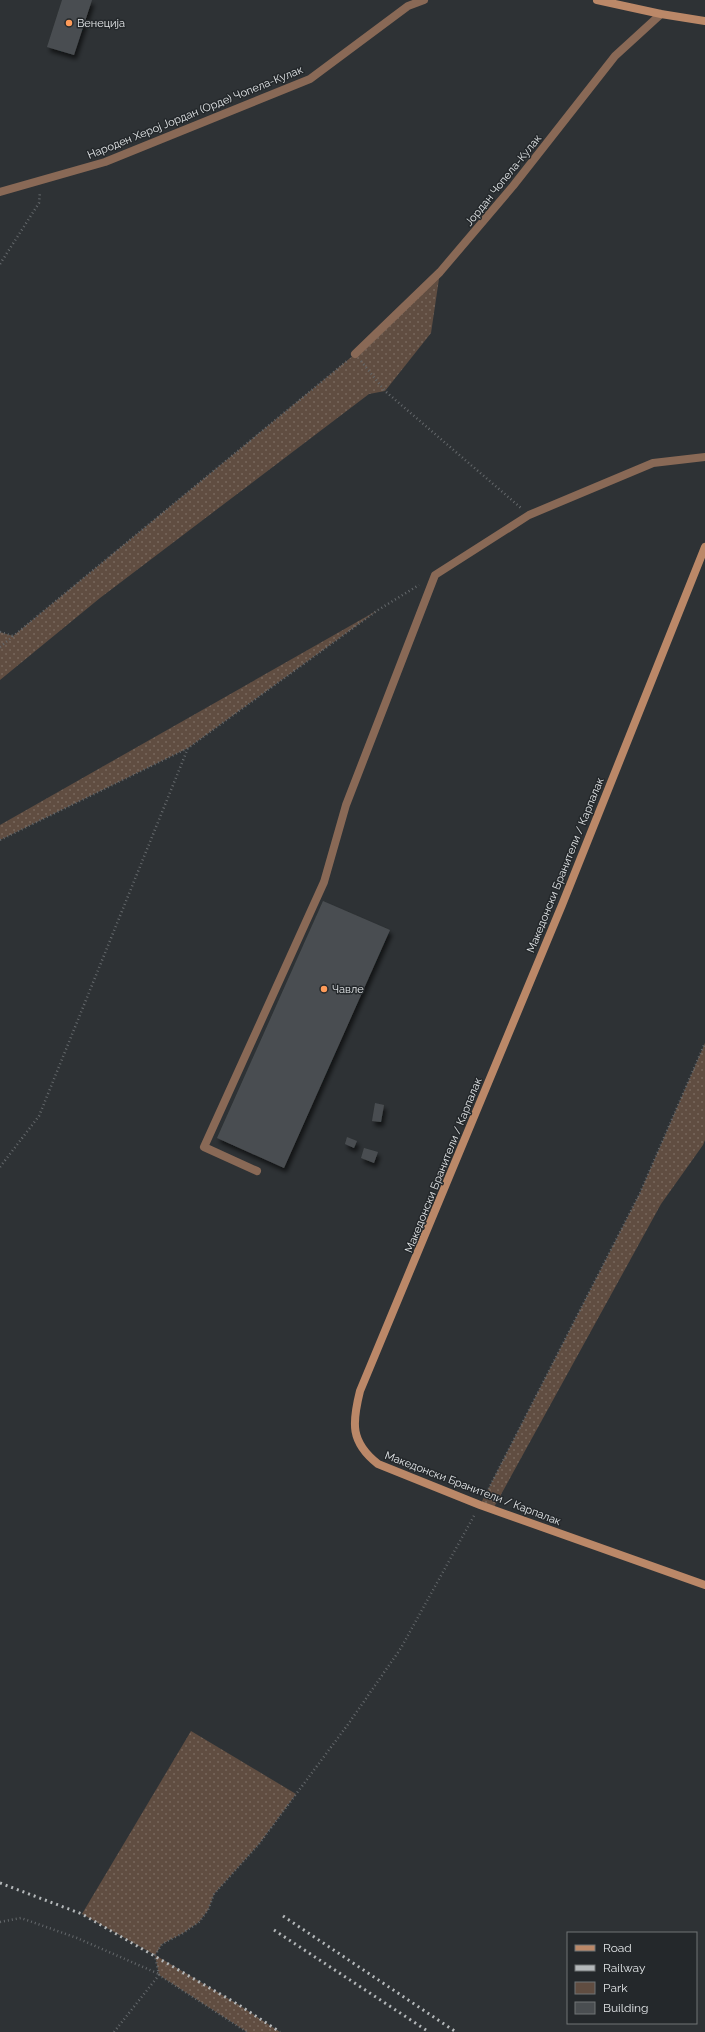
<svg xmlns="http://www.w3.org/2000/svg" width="705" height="2032" font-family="Raleway,sans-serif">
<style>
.green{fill:url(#green-dots)}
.building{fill:#4a4e51;filter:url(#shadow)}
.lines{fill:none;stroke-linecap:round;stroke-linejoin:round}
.path{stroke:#65696c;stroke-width:2.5;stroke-dasharray:1 3;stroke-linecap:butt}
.lane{stroke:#896956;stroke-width:8}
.street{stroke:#896956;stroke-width:8}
.secondary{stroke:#bb8868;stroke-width:8}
.rail{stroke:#b4b8ba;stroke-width:3;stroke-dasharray:2 4;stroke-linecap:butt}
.poi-dot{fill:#fe9b59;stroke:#24282b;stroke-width:1.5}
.labels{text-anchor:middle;stroke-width:3;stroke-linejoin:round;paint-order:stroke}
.poi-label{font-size:11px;fill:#e3e6e8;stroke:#24282b;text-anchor:start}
.street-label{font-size:11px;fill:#e3e6e8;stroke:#24282b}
</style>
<defs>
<pattern id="green-dots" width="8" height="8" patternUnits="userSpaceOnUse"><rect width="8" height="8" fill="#604d41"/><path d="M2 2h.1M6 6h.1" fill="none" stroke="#77675c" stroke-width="1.8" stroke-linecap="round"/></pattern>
<filter id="shadow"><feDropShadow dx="2.5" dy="4.5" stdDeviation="2" flood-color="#0009"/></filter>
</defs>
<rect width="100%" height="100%" fill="#2e3235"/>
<path class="green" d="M440,272l-9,61 -46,58 -16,3 -269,204 -100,82v-48l13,4 342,-282z
M378,610l-190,138 -188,92v-15z
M705,1043v97l-2,5 -42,59 -168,305 -13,-4 160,-312z
M191,1731l105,63 -37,50 -45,50 -6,16 -9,12 -16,11 -21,11 -7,11 84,50 41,27h-33l-88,-57 -4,-20 -73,-41z"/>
<path class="building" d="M62,0h30l-18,55 -27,-8z
M323,901l67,29 -106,238 -67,-30z
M375,1103l9,2 -3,17 -9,-1z
M347,1137l10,4 -3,7 -9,-4z
M364,1148l14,4 -4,11 -13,-5z"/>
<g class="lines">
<path class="path" d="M0,264l39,-61 1,-11
M361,361l24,30 136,117
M0,632l13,4
M0,647l347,-286
M0,840l188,-92 190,-138 41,-25
M0,1167l39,-51 149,-368
M485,1496l155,-303 65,-150
M0,1922l21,-4 56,20 82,36
M159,1975l-4,-20 7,-11 21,-11 16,-11 9,-12 6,-16 45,-50 90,-121 52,-75 74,-134
M114,2032l45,-57 88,57"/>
<path class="lane" d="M257,1171l-53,-24 120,-265 22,-77 89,-230 94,-60 124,-52 52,-6"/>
<path class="street" d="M0,192l105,-30 205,-83 98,-73 16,-6
M355,354l85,-82 73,-86 102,-130 46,-42"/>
<path class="secondary" d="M597,0l64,14 44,7
M705,547l-143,358 -202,486c-8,32 -10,51 18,73l102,41 225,80"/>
<path class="rail" d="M0,1883l82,31 157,91 41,27
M283,1916l173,116
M274,1930l155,102"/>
</g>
<g class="poi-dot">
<circle cx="69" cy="23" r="4"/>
<circle cx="324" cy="989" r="4"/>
</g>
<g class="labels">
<g class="poi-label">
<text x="77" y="27">Венеција</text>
<text x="332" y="993">Чавле</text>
</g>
<g class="street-label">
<text transform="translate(195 112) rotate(-22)" y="4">Народен Херој Јордан (Орде) Чопела-Кулак</text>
<text transform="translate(503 180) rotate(-51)" y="4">Јордан Чопела-Кулак</text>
<text transform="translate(565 865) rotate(-68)" y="4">Македонски Бранители / Карпалак</text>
<text transform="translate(443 1165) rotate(-68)" y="4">Македонски Бранители / Карпалак</text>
<text transform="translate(473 1488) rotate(21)" y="4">Македонски Бранители / Карпалак</text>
</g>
</g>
<rect x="567" y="1932" width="130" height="92" fill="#24282b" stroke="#707477"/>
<rect x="575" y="1945" width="20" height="6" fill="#bb8868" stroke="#707477"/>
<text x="603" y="1952" font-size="12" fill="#e3e6e8">Road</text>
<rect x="575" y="1965" width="20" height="6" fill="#b4b8ba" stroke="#707477"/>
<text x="603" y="1972" font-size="12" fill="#e3e6e8">Railway</text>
<rect x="575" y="1982" width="20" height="12" fill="#604d41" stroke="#707477"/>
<text x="603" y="1992" font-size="12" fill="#e3e6e8">Park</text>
<rect x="575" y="2002" width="20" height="12" fill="#4a4e51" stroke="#707477"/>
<text x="603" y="2012" font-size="12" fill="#e3e6e8">Building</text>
</svg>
